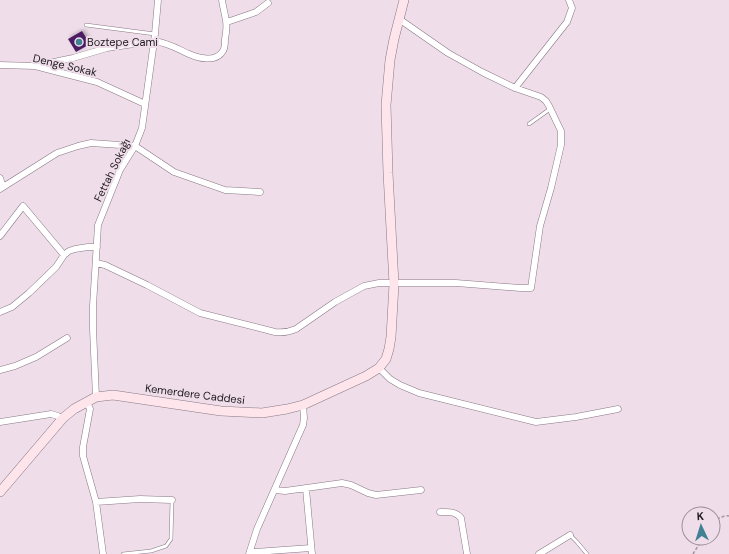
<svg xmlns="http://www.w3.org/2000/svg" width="729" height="554" font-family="'DM Sans',sans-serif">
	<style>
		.building { fill: #4b1b62; filter: url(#shadow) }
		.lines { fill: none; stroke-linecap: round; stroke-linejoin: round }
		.lane-casing { stroke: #887883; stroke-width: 4 }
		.street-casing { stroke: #887883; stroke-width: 7 }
		.secondary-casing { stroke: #887883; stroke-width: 10 }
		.path { stroke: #a3969f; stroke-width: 1.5; stroke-dasharray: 3 2; stroke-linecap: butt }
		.lane { stroke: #fff; stroke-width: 3 }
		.street { stroke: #fff; stroke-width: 6 }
		.secondary { stroke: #fee5ec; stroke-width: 9 }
		.poi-dot { fill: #408193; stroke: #efdeea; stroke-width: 1.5 }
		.labels { text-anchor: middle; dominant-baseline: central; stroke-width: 4; stroke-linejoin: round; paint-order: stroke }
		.poi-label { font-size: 11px; fill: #1e181d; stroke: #efdeea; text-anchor: start }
		.street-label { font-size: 11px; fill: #1e181d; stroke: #efdeea }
	</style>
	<defs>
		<filter id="shadow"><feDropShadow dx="2" dy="-2" stdDeviation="2" flood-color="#0004"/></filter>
	</defs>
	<rect width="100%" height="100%" fill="#efdeea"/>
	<!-- building -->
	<path class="building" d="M82,31L90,44L76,52L68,39Z"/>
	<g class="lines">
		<defs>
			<path id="lane" d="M86,25L155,34
				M529,124L550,109
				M570,535L577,542L587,554
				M123,554L151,551L166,546L171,539L172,500"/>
			<path id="street" d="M227,22L256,12L268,3
				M0,65L35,66L97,82L145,104
				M35,66L73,58L107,48L154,41C166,42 178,49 189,54C198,58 216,63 223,51C225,48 225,43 225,39C226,34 227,27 226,21C225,14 223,7 222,0
				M515,88L567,22L572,8L569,0
				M0,178L3,187
				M0,189L57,153L78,146L91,143L135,146L174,172L225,190L260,192
				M0,236L23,206L64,255
				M96,263L105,265L147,285L200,313L275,332C283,333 289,332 296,329L335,302L364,286L379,283H456L520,288H531L540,226L551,188L561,145V131L549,106L546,101L541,97L515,88L482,72L448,53L399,19
				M0,312L12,307L29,293L56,267L64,255L69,251L75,249L88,247H97
				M379,368L390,379L400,385L419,393L536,422L576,417L618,409
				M0,370L15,366L36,357L67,338
				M96,397L93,329V306L98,225L120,170L135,146L142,128L155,34L158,0
				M87,402L90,409L83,447V456L96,502L103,554
				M0,422L51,414L58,416L63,418
				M306,489L312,554
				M275,490L285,491L342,483L351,485L368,493L376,495L421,490
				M96,502L140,499L172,500
				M440,512C449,512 455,511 461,518L467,554
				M250,551L255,552L311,548
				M249,554L257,529L303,425L304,418L303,405
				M539,554L570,535"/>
			<path id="secondary" d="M0,492L63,418L74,409L96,397L113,395L221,411L262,413L287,409L303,405L366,376L379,368L386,359L389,349L391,337L394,284L388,173L386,105L390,60L394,39L404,0"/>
		</defs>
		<!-- lane casing -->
		<use href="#lane" class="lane-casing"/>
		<!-- street casing -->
		<use href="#street" class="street-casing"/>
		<!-- secondary casing -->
		<use href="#secondary" class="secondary-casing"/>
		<!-- path -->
		<path class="path" d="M713,522C716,519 724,515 729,516
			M693,554L703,538"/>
		<!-- lane -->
		<use href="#lane" class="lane"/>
		<!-- street -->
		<use href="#street" class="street"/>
		<!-- secondary -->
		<use href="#secondary" class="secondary"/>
	</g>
	<!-- markers -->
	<circle class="poi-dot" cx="79" cy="42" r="4"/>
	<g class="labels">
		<!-- poi labels -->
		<g class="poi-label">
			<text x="87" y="42">Boztepe Cami</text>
		</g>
		<!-- street labels -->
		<g class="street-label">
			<text transform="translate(65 65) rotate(13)">Denge Sokak</text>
			<text transform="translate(112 170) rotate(-64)">Fettah Sokağı</text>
			<text transform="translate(195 394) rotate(7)">Kemerdere Caddesi</text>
		</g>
	</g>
	<!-- north arrow -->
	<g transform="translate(701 526) rotate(356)"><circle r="19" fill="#efdeea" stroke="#9b8f98"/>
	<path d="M0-3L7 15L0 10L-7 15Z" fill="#408193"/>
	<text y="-6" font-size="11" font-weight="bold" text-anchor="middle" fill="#1e181d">K</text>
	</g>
</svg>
